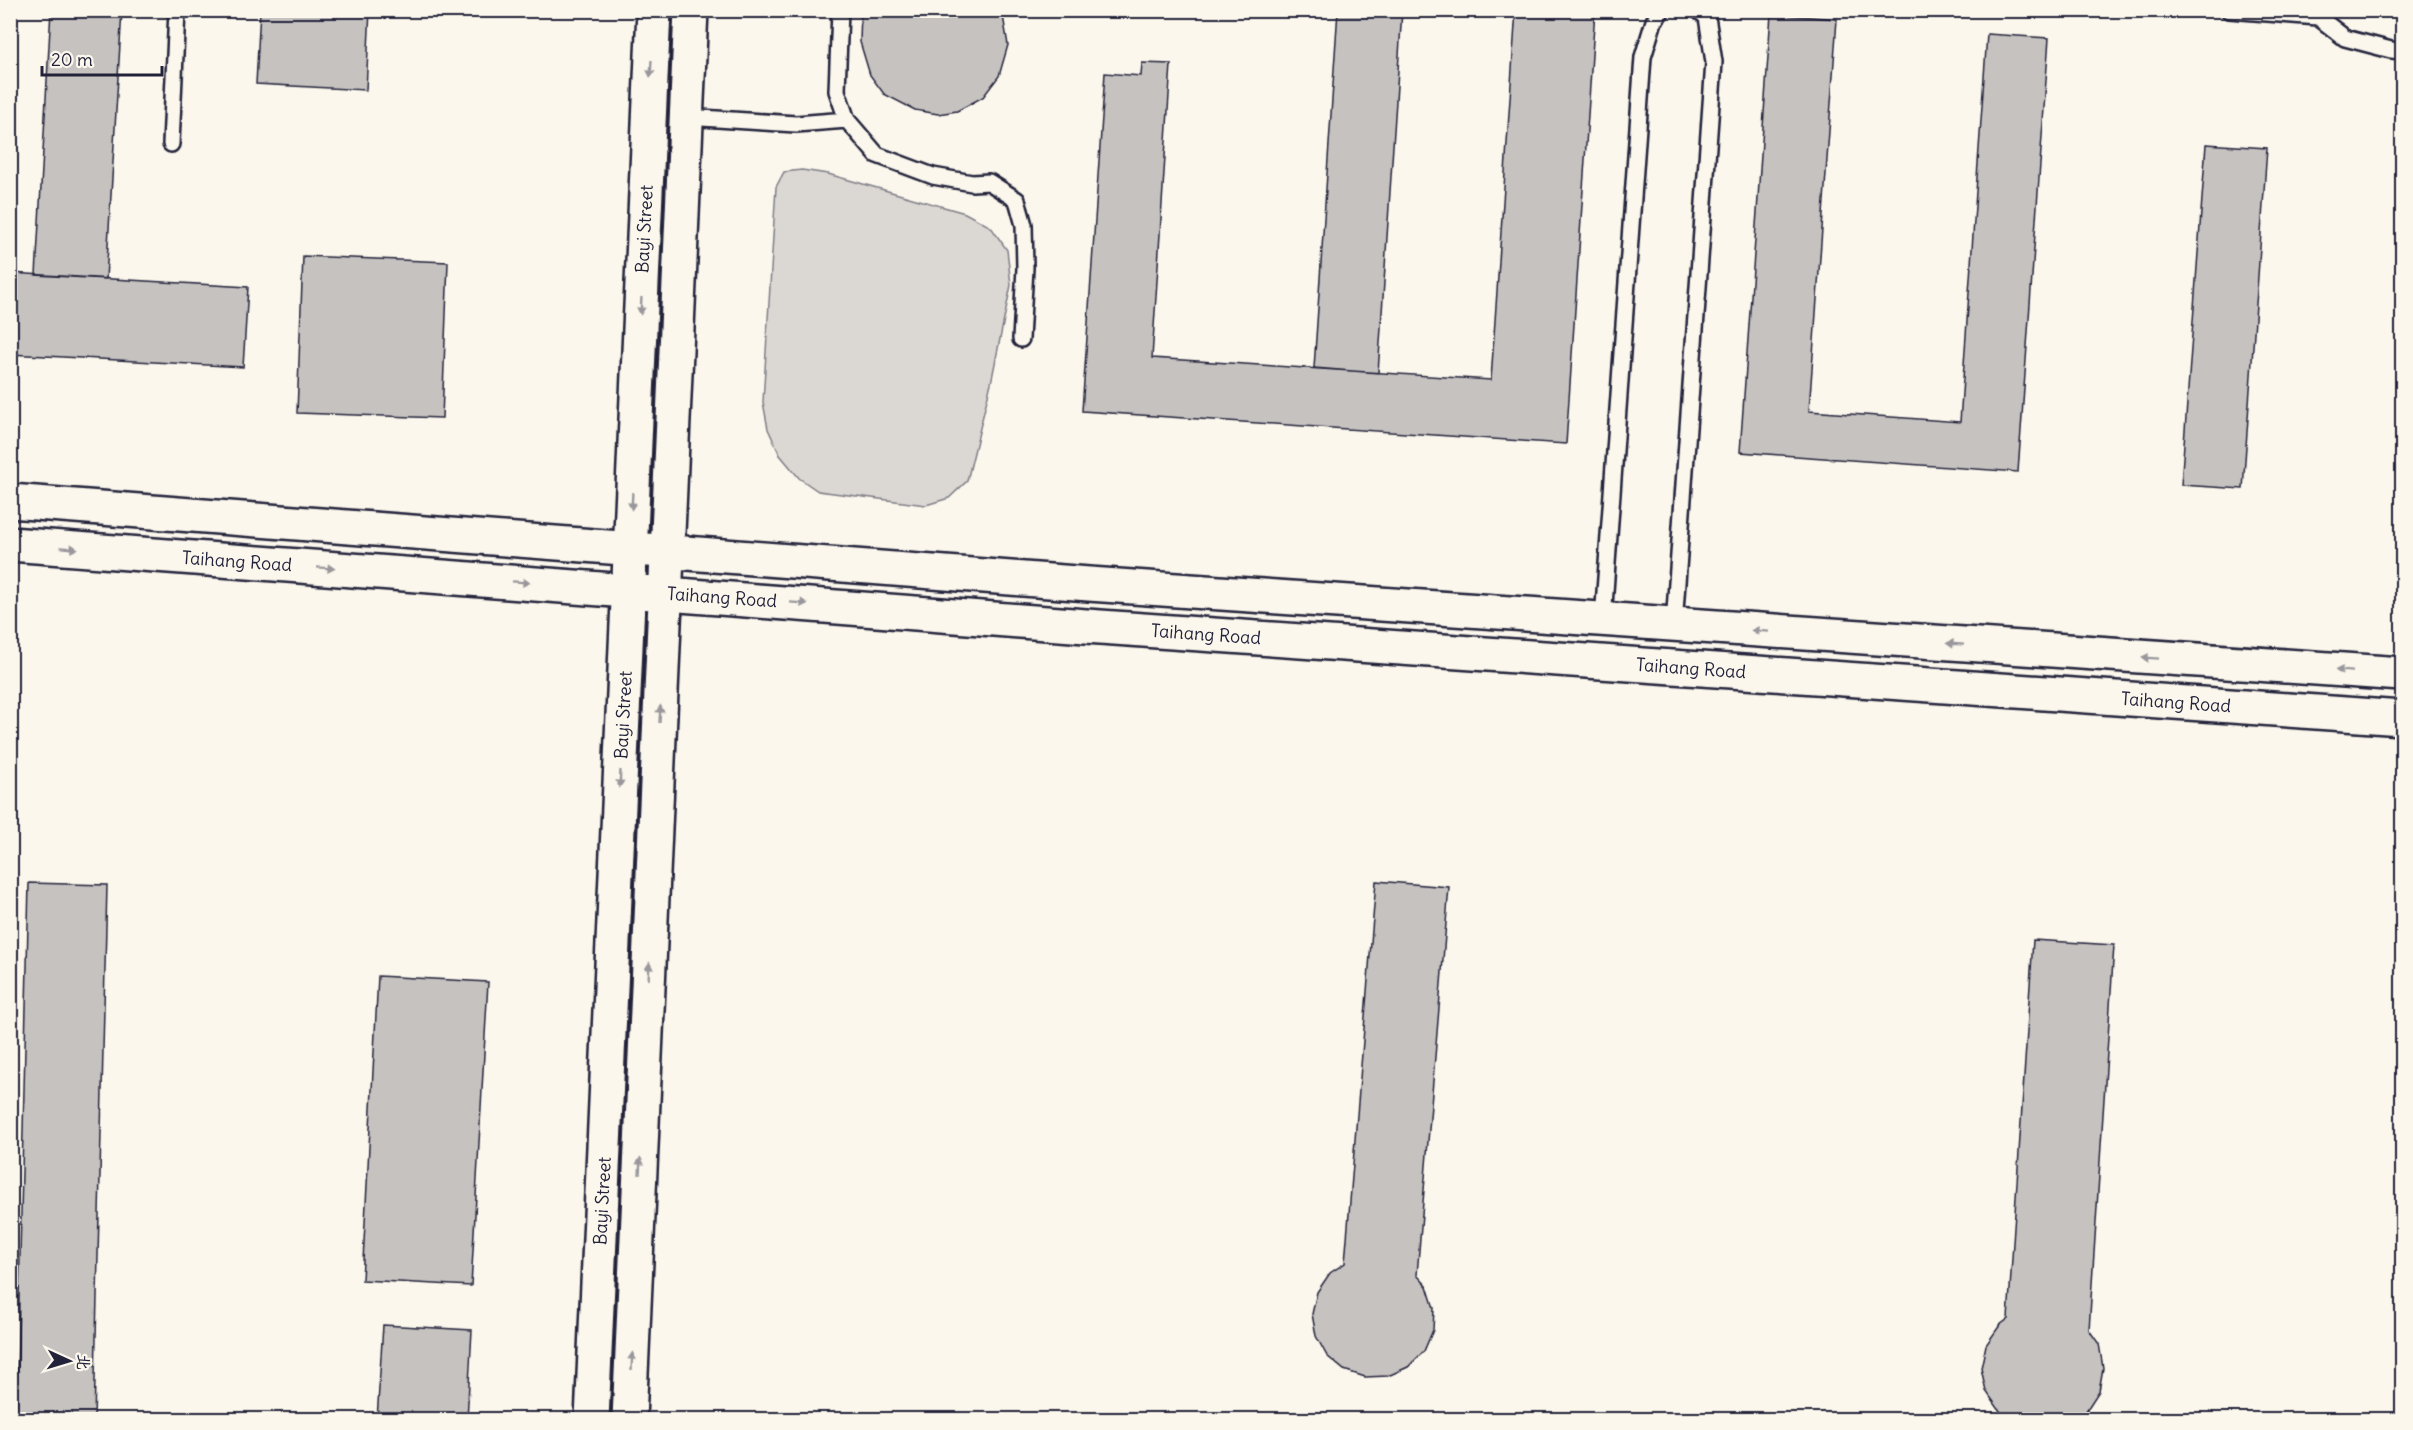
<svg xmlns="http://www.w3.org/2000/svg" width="2413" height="1430" font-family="Delius,'LXGW WenKai TC',sans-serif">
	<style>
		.green { fill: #dbd8d3; stroke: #7e7d87; stroke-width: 1.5 }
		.building { fill: #c6c2c0; stroke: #22223b; stroke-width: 1.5 }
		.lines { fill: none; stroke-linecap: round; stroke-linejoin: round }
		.service-casing { stroke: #22223b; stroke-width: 20 }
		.tertiary-casing { stroke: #22223b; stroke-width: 38 }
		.service { stroke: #fbf7ec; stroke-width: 15 }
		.tertiary { stroke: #fbf7ec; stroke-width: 33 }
		.oneway { fill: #99979c }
		.labels { text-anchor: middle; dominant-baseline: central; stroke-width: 6; stroke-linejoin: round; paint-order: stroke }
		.street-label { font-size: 18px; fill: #22223b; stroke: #fbf7ec }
	</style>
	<rect width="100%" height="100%" fill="#fbf7ec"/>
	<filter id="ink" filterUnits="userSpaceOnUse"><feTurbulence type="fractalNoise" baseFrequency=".0167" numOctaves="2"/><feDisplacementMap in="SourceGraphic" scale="12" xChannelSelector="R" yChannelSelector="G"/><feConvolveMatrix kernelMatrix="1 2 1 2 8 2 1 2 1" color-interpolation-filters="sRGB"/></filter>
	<g filter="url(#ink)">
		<!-- green -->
		<path class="green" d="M802,170L828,174L965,213L991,227L1007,250L1011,285L991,383L967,481L949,498L926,505L818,491L799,478L780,455L768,429L763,402L776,187L784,172Z"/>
		<!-- building -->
		<path class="building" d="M51,10H122L106,279L36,275Z
			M260,10H370L366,90L256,84Z
			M861,10H1002L1008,45L999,76L983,97L957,111L938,114L915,110L884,94L870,75L860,42Z
			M1338,10H1402L1378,373L1314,368Z
			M1516,10H1595L1566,444L1082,411L1105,73L1141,76L1142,63L1171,64L1152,358L1491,380Z
			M1771,14L1837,19L1809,411L1960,422L1987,34L2049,38L2018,472L1740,452Z
			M2206,144L2267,148L2243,489L2181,485Z
			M303,256L448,262L442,418L297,413Z
			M10,273L248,287L243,367L10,354Z
			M1376,881L1449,887L1417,1275L1427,1286L1434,1308L1433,1330L1424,1351L1408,1367L1388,1376L1365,1377L1344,1370L1327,1356L1316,1336L1312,1314L1317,1292L1330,1273L1345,1263Z
			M29,883L107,885L94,1420H16Z
			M2033,940L2114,945L2089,1330L2099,1344L2103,1368L2099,1391L2086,1411L2073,1420H2012L2000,1411L1986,1391L1981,1368L1986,1345L2000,1325L2008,1319Z
			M378,976L488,982L471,1286L362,1280Z
			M383,1325L472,1330L467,1420H377Z"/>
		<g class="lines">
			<defs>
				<path id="service" d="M840,10L837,91L847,120L877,155L933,176L972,183L989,182L1017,200L1024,225L1025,268L1021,339
					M2229,10L2318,17L2345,38L2391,50L2402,51
					M686,117L796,124L847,120
					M171,144L177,10
					M1603,620L1643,57L1654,21L1662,10
					M1674,625L1714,62L1707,17L1698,10"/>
				<path id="tertiary" d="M10,501L1089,584L2402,674
					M10,544L1086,626L2402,718
					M592,1420L654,10
					M629,1420L691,10"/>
			</defs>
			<!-- service casing -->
			<use href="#service" class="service-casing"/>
			<!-- tertiary casing -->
			<use href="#tertiary" class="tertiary-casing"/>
			<!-- service -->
			<use href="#service" class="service"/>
			<!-- tertiary -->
			<use href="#tertiary" class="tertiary"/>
		</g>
		<!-- one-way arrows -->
		<defs><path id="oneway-solid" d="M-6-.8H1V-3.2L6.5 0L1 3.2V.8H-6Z" transform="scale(1.5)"/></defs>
		<g class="oneway">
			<use href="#oneway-solid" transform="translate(651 69) rotate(93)"/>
			<use href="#oneway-solid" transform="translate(641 306) rotate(93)"/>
			<use href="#oneway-solid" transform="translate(632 501) rotate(93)"/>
			<use href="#oneway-solid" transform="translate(69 548) rotate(4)"/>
			<use href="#oneway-solid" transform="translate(326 568) rotate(4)"/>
			<use href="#oneway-solid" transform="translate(521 582) rotate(4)"/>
			<use href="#oneway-solid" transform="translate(799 603) rotate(4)"/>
			<use href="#oneway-solid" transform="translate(1760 631) rotate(-176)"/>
			<use href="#oneway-solid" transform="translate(1955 644) rotate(-176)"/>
			<use href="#oneway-solid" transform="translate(2150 658) rotate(-176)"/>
			<use href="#oneway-solid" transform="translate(2344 671) rotate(-176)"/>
			<use href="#oneway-solid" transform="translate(660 714) rotate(-87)"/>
			<use href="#oneway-solid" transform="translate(620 779) rotate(93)"/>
			<use href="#oneway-solid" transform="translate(649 971) rotate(-87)"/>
			<use href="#oneway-solid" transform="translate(640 1166) rotate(-87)"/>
			<use href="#oneway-solid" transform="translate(632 1361) rotate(-87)"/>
		</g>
	</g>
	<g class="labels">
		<!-- street labels -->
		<g class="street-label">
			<text transform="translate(644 229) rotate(-87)">Bayi Street</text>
			<text transform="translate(237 561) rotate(4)">Taihang Road</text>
			<text transform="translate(722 597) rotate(4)">Taihang Road</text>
			<text transform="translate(1206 634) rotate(4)">Taihang Road</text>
			<text transform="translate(1691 668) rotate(4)">Taihang Road</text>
			<text transform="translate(2176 702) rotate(4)">Taihang Road</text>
			<text transform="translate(623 715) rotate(-87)">Bayi Street</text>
			<text transform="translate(602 1201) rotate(-87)">Bayi Street</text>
		</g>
	</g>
	<!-- margin -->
	<rect width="2413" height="1430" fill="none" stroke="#fbf7ec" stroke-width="36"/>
	<rect x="18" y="18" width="2377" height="1394" fill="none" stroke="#22223b" stroke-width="2" filter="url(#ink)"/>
	<!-- north arrow -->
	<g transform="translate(69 1361) rotate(94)" stroke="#fbf7ec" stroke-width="4.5" paint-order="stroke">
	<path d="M0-4.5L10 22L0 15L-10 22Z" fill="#22223b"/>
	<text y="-9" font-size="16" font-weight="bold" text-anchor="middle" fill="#22223b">北</text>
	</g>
	<!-- scale -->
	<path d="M42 66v9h120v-9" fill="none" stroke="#22223b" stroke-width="3"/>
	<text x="51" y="66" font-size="18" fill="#22223b" stroke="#fbf7ec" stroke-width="4.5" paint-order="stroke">20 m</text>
</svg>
